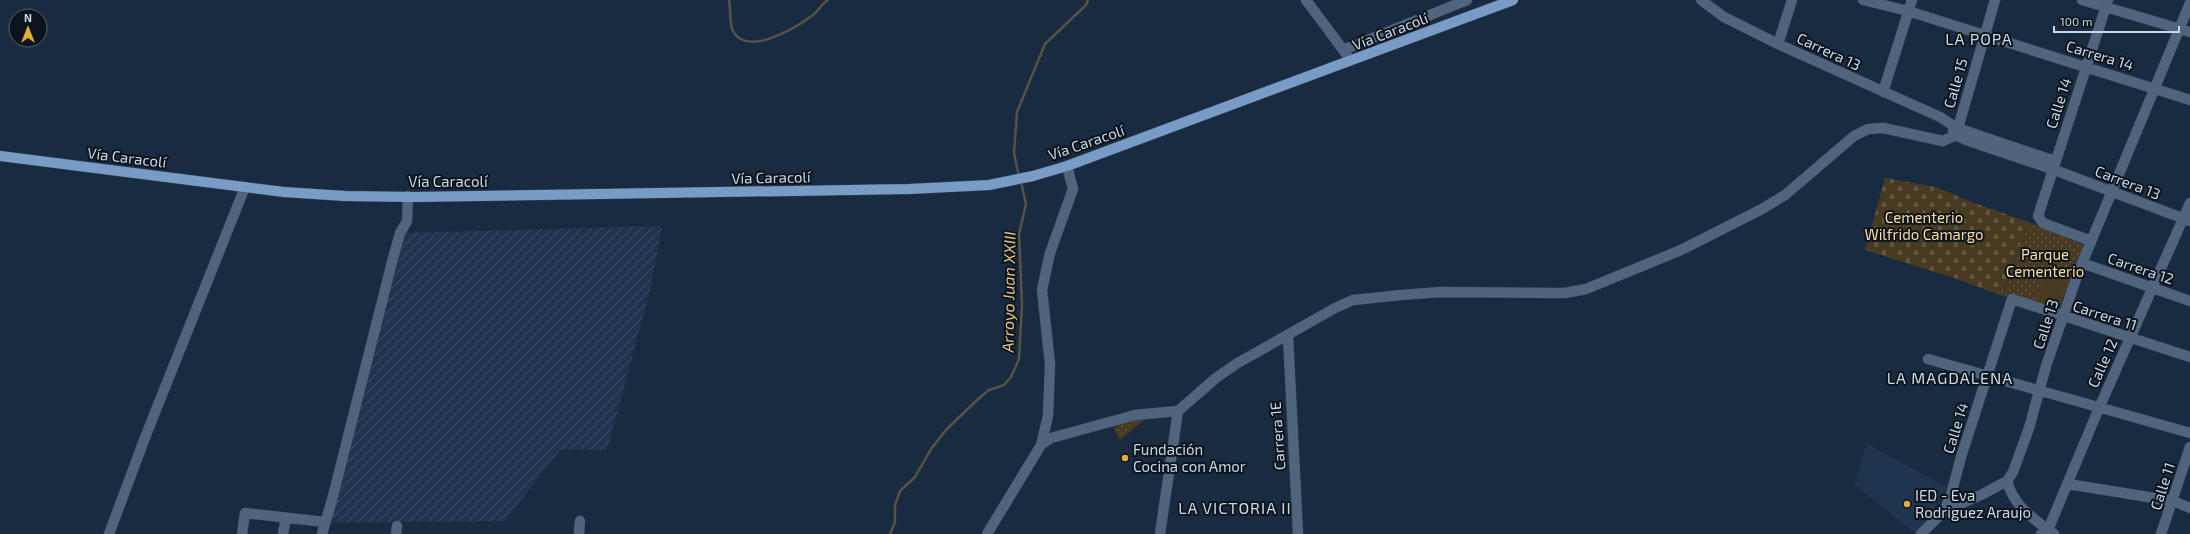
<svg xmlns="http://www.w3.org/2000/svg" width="2190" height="534" font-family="'Exo 2',sans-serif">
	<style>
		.built { fill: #1e344f }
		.industrial { fill: url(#industrial-furrows) }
		.cemetery { fill: url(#cemetery-stones) }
		.park { fill: url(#park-dots) }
		.garden { fill: #483a20 }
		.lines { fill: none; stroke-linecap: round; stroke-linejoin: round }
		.stream { stroke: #585245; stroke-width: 2.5 }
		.street-casing { stroke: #384659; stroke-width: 11 }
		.secondary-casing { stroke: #384659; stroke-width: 11 }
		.primary-casing { stroke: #384659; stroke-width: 11 }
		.street { stroke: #50657d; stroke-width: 10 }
		.secondary { stroke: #50657d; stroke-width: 10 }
		.primary { stroke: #799cc7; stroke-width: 10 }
		.poi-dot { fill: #e4ad35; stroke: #0c141d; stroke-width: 1.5 }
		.labels { text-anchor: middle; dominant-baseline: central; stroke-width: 4; stroke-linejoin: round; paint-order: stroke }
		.street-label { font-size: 15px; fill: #ccd7e6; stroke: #0c141d }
		.park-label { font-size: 15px; fill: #fedc9c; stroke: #0c141d }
		.poi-label { font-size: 15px; fill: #ccd7e6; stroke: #0c141d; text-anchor: start }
		.neighbourhood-label { font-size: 16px; letter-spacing: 1px; fill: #ccd7e6; stroke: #0c141d }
		.water-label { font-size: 16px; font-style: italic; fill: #e1c081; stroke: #0c141d }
	</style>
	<defs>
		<pattern id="industrial-furrows" width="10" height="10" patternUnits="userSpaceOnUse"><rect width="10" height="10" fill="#1e344f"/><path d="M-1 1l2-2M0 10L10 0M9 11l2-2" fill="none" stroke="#3e5168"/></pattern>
		<pattern id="cemetery-stones" width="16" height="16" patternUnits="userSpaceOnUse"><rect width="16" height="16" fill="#483a20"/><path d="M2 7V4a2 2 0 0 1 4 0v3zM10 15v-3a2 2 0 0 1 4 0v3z" fill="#615640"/></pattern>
		<pattern id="park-dots" width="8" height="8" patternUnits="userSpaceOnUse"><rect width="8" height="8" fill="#483a20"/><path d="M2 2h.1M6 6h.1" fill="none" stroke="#615640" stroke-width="1.8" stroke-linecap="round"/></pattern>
	</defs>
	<rect width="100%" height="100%" fill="#192b41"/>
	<!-- built -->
	<path class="built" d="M1868,444L1948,488L1916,534L1855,485L1864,451Z"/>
	<!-- industrial -->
	<path class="industrial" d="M662,226L650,291L607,450H560L505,521L329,523L404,233Z"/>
	<!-- cemetery -->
	<path class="cemetery" d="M1885,178L1936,187L1969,201L2028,222L2002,296L1957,279L1865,250Z"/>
	<!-- park -->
	<path class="park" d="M2028,222L2084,245L2058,311L2003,296Z
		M1140,416L1144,420L1120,440L1113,428Z"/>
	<!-- garden -->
	<path class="garden" d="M2047,267L2069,275L2057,309L2035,301Z"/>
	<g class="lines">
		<!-- stream -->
		<path class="stream" d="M729,0C731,9 729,23 733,31C747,58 797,27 813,15C819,11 821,4 828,0
			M1019,177L1014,153L1017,112L1045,44L1086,5L1088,0
			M890,534L895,522V505L900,491L915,477L931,449L946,430L976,401L989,390L1004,385L1011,377L1019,359L1022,305L1019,234L1026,204L1021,182"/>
		<defs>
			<path id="street" d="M1306,0L1347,55
				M1701,0L1724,17L1778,44L1940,117L1957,128L2055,161
				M1863,0L1908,11L2190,100
				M2082,0L2190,32
				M1778,44L1792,0
				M1343,50L1467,0
				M1883,92L1912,0
				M1953,130L1956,135L1966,140L2052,169L2190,221
				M2091,241L2043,223L2038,216L2108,0
				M2082,263L2190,301
				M1288,336L1298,534
				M1928,359L2190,433
				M1041,445L1048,416L1050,364L1042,290L1050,253L1073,189L1067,166
				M2007,481C2013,504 2030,516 2048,530L2099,408L2190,203
				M2068,484L2173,501L2190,508
				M1944,511L1983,494L2007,481L2013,472L2029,428L2046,366L2078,273L2190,3
				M109,534L146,435L245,187
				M242,534L245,513L325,522
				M283,534L286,518
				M322,534L332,500L392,262L400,233L407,221L408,196
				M396,534L397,526
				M579,534L580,521
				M987,534L1041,445L1051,438L1135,415L1178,411L1216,378L1236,364L1335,308L1353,300L1401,295L1441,292L1565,293L1586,289L1681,250L1762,209L1785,195L1854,136L1868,129L1883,128L1943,141L1956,135L1995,0
				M1160,534L1178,411
				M1921,534L1944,511L1951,495L1961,457L2012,299L2190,357"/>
			<path id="secondary" d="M2041,534L2048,530L2054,534
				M2161,534L2190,447"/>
			<path id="primary" d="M0,156L284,192L345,196L414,197L909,189L989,185L1033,176L1067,166L1513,0"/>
		</defs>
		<!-- street casing -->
		<use href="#street" class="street-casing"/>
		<!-- secondary casing -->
		<use href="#secondary" class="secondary-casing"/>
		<!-- primary casing -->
		<use href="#primary" class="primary-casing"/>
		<!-- street -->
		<use href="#street" class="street"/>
		<!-- secondary -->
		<use href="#secondary" class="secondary"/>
		<!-- primary -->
		<use href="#primary" class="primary"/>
	</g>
	<!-- markers -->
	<g class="poi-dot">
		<circle cx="1125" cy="458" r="4"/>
		<circle cx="1907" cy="504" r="4"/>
	</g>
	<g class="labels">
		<!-- street labels -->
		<g class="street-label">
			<text transform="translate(1390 31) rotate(-21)">Vía Caracolí</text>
			<text transform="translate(1829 51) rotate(25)">Carrera 13</text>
			<text transform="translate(2100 55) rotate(17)">Carrera 14</text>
			<text transform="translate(1955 83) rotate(-74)">Calle 15</text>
			<text transform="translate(2058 103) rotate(-72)">Calle 14</text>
			<text transform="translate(1086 142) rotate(-19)">Vía Caracolí</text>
			<text transform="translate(127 157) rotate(7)">Vía Caracolí</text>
			<text transform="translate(771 177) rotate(-1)">Vía Caracolí</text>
			<text x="448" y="181">Vía Caracolí</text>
			<text transform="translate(2128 182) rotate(21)">Carrera 13</text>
			<text transform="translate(2141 268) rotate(19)">Carrera 12</text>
			<text transform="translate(2105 315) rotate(18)">Carrera 11</text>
			<text transform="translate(2045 324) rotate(-72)">Calle 13</text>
			<text transform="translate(2102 363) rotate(-66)">Calle 12</text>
			<text transform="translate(1955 428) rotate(-73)">Calle 14</text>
			<text transform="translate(1277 436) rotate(-94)">Carrera 1E</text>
			<text transform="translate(2162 486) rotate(-72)">Calle 11</text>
		</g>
		<!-- park labels -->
		<g class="park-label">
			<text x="1924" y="217">Cementerio<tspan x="1924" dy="17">Wilfrido Camargo</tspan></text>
			<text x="2045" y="254">Parque<tspan x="2045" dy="17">Cementerio</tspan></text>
		</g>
		<!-- poi labels -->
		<g class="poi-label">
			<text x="1133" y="449">Fundación<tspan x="1133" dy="17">Cocina con Amor</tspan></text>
			<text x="1915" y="495">IED - Eva<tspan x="1915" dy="17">Rodriguez Araujo</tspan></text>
		</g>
		<!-- neighbourhood labels -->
		<g class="neighbourhood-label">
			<text x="1979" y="38">LA POPA</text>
			<text x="1950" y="377">LA MAGDALENA</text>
			<text x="1235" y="507">LA VICTORIA II</text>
		</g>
		<!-- water labels -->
		<g class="water-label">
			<text transform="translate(1008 292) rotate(-89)">Arroyo Juan XXIII</text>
		</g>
	</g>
	<!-- north arrow -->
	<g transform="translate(28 28)"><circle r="19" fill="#0c141d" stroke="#59626d"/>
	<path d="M0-3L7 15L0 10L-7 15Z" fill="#e4ad35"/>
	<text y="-6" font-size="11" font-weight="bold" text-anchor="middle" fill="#ccd7e6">N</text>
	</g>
	<!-- scale -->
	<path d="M2054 26v6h125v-6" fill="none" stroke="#ccd7e6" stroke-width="2"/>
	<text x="2060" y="26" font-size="12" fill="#ccd7e6" stroke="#0c141d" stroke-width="3" paint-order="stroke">100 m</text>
</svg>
